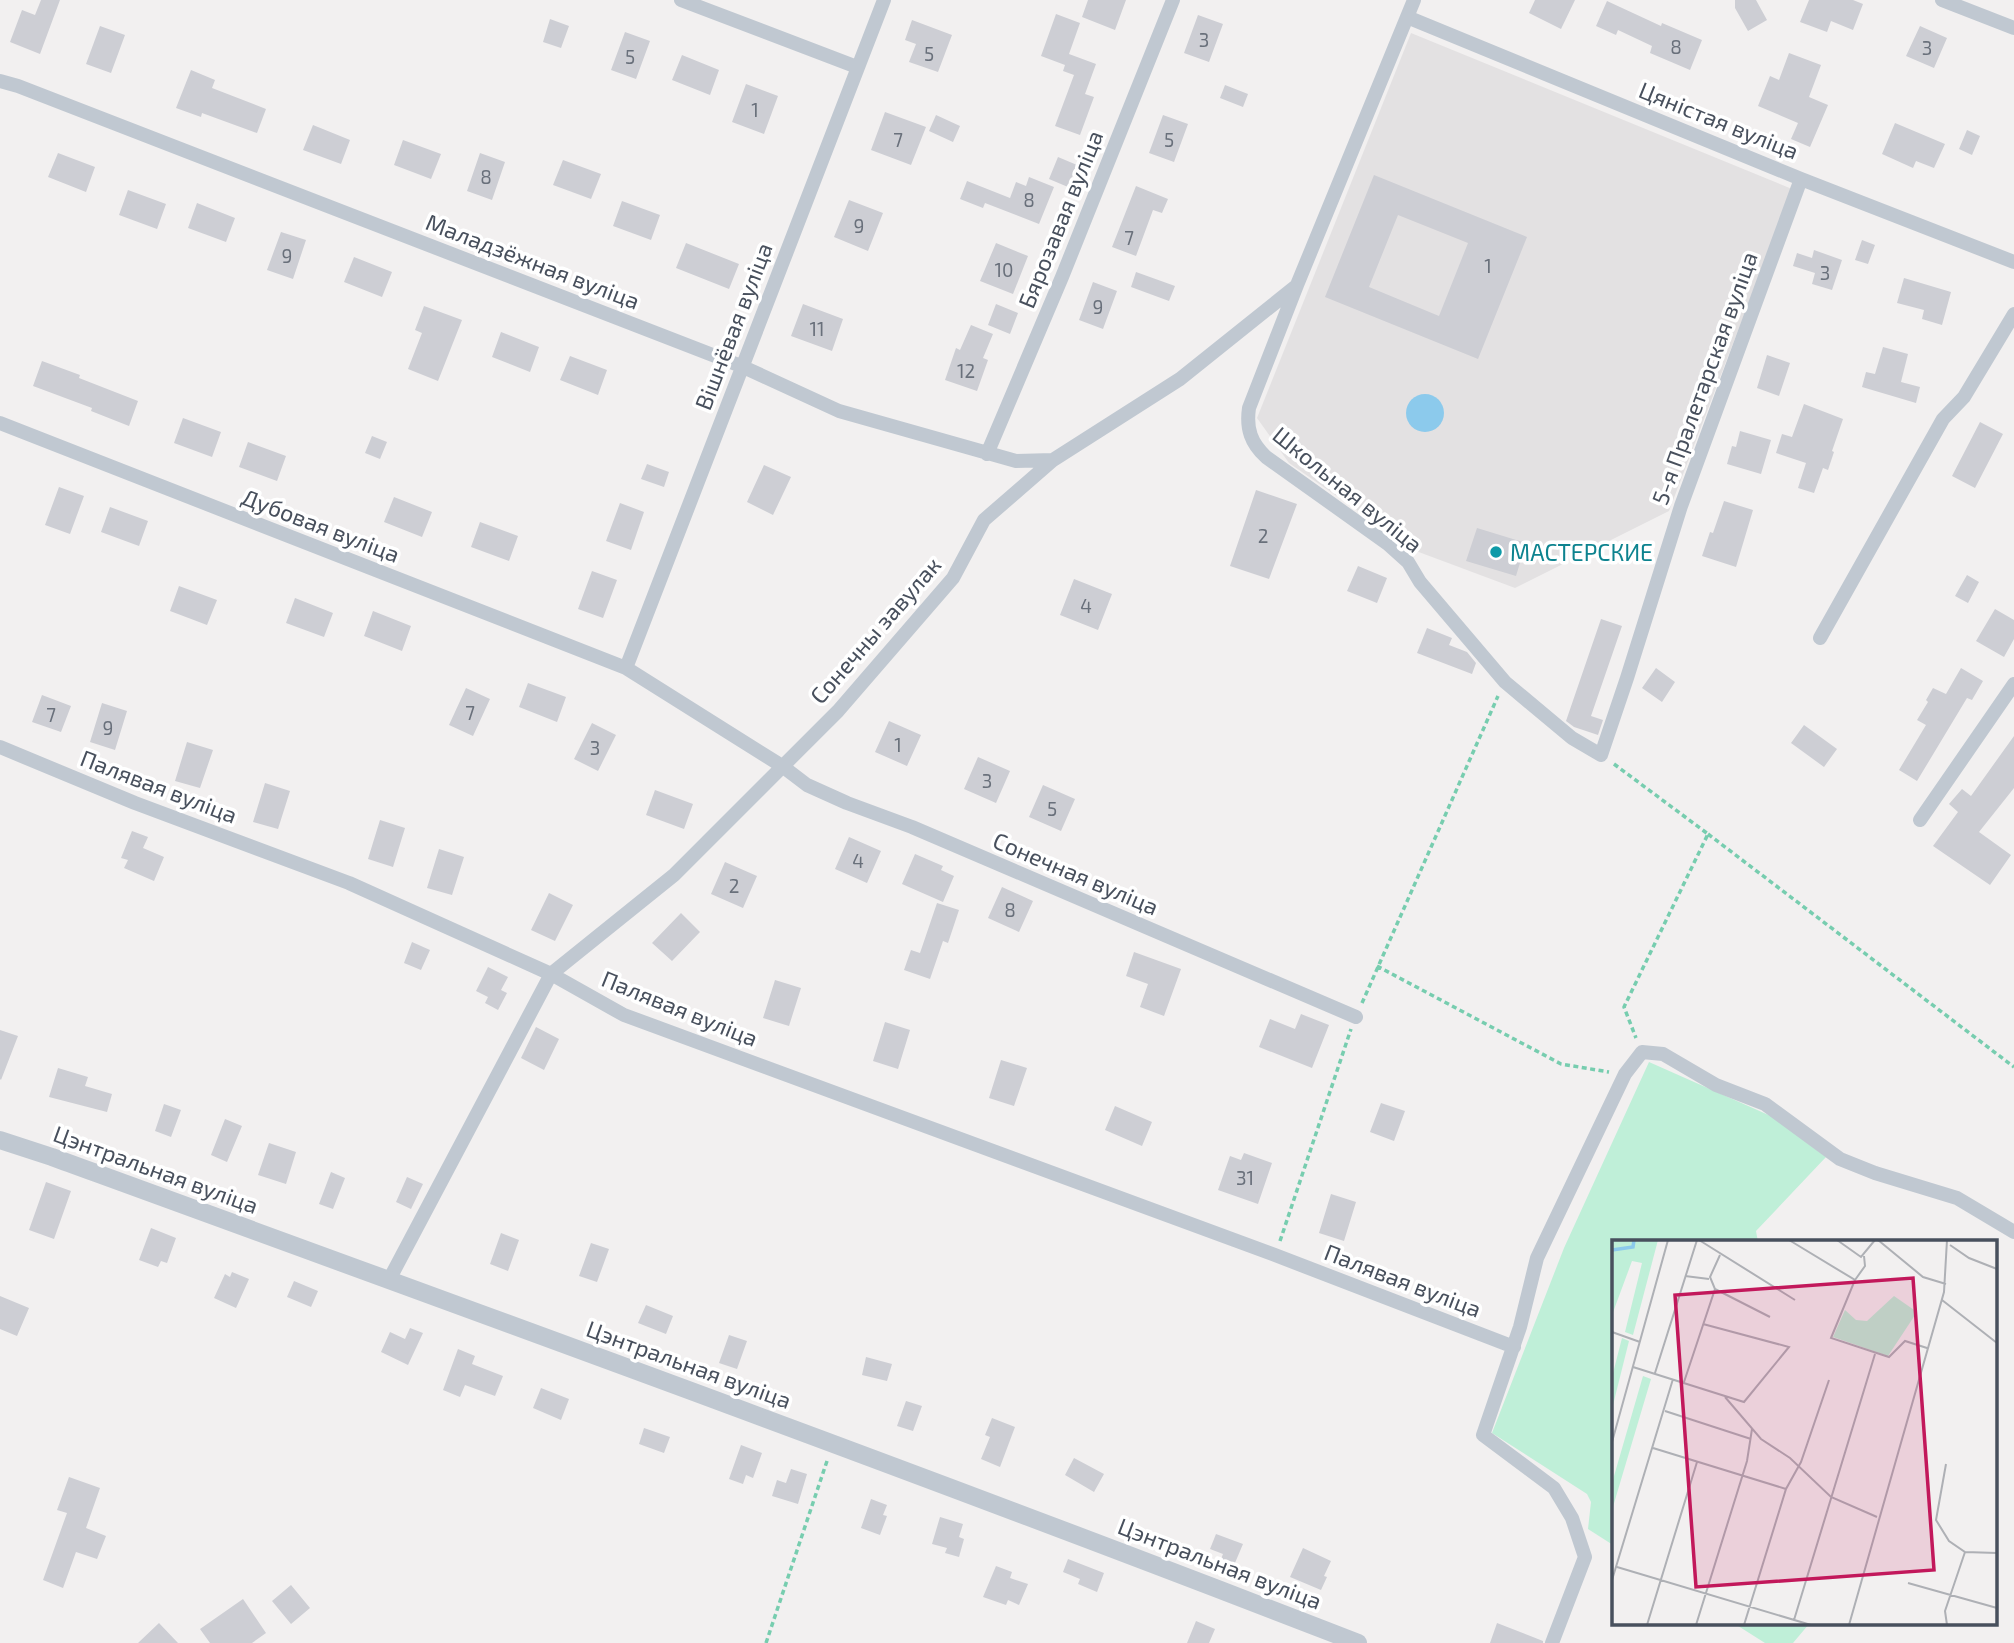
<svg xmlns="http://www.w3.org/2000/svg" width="2014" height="1643" font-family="'Exo 2',sans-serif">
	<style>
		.education { fill: #e3e1e2 }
		.green { fill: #bfefd8 }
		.water { fill: #8ccaec }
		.building { fill: #cdced4; fill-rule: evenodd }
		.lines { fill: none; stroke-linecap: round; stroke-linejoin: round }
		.path { stroke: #77cdaf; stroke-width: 3.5; stroke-dasharray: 5 3.5; stroke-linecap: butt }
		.minor { stroke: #c0c8d1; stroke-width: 14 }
		.tertiary { stroke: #c0c8d1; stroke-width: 18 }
		.culture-dot { fill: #0f9aa8; stroke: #fff; stroke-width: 2.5 }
		.labels { text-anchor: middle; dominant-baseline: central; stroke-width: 7; stroke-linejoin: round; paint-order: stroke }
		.number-label { font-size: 19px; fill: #69707b }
		.street-label { font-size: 23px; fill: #48505d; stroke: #fff }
		.culture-label { font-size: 23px; fill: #0d838f; stroke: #fff; text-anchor: start }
		.inset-river { fill: none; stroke: #8ccaec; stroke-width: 3.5 }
		.inset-road { fill: none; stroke: #aeb0b5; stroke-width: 2 }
		.view { fill: #c2185b; fill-opacity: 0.15; stroke: #c2185b; stroke-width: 3.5 }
		.inset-edge { fill: none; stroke: #48505d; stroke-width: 3.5 }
	</style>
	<rect width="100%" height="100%" fill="#f2f0f0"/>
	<!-- education -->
	<path class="education" d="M1411,33L1792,189L1669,511L1515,588L1416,551L1289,463L1257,418Z"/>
	<!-- green -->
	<path class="green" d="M1649,1062L1773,1117L1826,1157L1756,1231L1758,1242H1613V1545L1588,1529L1591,1502L1587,1494L1492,1433L1564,1248Z
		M1735,1624H1809L1793,1643H1765Z"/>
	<!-- water -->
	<path class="water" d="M1406 413a19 19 0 1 1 38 0a19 19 0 1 1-38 0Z"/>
	<!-- building -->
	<path class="building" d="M41,0H60L40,54L10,42L22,10L35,15Z
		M1088,0H1126L1115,30L1082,17Z
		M1535,0H1575L1561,29L1529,13Z
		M1735,0H1756L1767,20L1748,31L1735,8Z
		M1809,0H1853L1863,4L1853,30L1831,21L1827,32L1800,22Z
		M1607,1L1661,26L1662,23L1702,40L1690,70L1650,53L1652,46L1618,30L1616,35L1596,26Z
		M1056,14L1080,23L1069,54L1096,64L1085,94L1094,97L1080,135L1055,126L1074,75L1063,71L1065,65L1041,56Z
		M1198,15L1223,24L1209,62L1184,53Z
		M550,19L569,26L561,48L543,42Z
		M912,20L952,35L938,72L909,62L916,44L905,40Z
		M100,26L125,35L111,73L86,64Z
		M1920,26L1947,38L1934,68L1906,56Z
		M625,32L650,41L636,79L611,70Z
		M1789,53L1821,65L1809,97L1828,105L1810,147L1791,139L1798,123L1758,106L1770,76L1779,80Z
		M682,55L719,70L710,95L672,80Z
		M191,70L215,80L212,88L266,109L257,133L202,113L201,117L176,108Z
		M746,84L778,96L764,134L732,122Z
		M1225,85L1248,94L1243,107L1220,98Z
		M885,112L926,127L911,165L871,150Z
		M936,115L960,126L953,142L929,131Z
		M1163,115L1188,124L1174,162L1149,153Z
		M1895,123L1945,144L1934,168L1916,161L1913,168L1882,154Z
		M313,125L350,140L341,164L303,150Z
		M1967,130L1980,136L1972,155L1959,149Z
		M403,140L441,154L431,179L394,165Z
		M58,153L95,167L86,192L48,177Z
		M480,153L505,162L492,200L467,191Z
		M1058,157L1077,165L1068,187L1049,179Z
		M563,160L601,174L591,199L553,185Z
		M1374,175L1527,237L1478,359L1325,297ZM1398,215L1468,243L1439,316L1369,287Z
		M1029,177L1054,187L1039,224L985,203L983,208L960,199L967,181L1010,198L1016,182L1026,186Z
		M1136,186L1168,199L1162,213L1153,210L1136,256L1112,247Z
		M128,190L166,204L157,229L119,215Z
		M849,200L883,213L868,251L834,237Z
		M622,201L660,215L651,240L613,226Z
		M197,203L235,218L226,242L188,228Z
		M281,232L306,240L293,279L267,270Z
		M1862,240L1875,245L1868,264L1855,260Z
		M686,243L739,264L729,289L676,268Z
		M996,243L1028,256L1013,294L980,281Z
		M1814,250L1842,260L1832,290L1812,284L1815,273L1793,266L1797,253L1812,258Z
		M354,257L392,272L382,297L344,282Z
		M1136,272L1175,286L1169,301L1131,287Z
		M1904,278L1951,292L1942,325L1922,319L1924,310L1897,303Z
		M1093,282L1117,291L1103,329L1079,320Z
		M803,304L843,319L832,351L791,336Z
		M996,304L1018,313L1010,334L988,325Z
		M424,306L462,320L438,381L408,369L422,333L415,330Z
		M971,325L993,334L983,358L988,360L977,391L945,380L956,348L960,350Z
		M501,332L539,347L530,372L492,357Z
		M1883,347L1908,354L1901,382L1920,387L1916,403L1862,387L1866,372L1875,374Z
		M1767,355L1790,363L1779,396L1757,388Z
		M570,356L607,370L598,395L560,380Z
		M42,361L80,375L79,378L138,401L129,426L91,411L92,408L33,386Z
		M1804,404L1843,419L1832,451L1834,452L1828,470L1823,468L1814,493L1798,488L1806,463L1776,453L1782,434L1792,437Z
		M183,418L221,432L212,457L174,443Z
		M1980,422L2003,434L1975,488L1952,476Z
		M1740,431L1771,440L1761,474L1727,464L1732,446L1736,447Z
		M372,436L387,442L380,459L365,453Z
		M248,442L286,456L277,481L239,467Z
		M647,464L669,472L664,487L641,479Z
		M764,465L791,477L773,515L747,502Z
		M59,487L84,496L70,534L45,525Z
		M1256,490L1297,504L1269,579L1230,566Z
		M394,497L432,512L422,537L384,522Z
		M1724,501L1753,510L1736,567L1702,556L1710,532L1713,533Z
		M620,503L644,512L631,550L606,541Z
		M110,507L148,521L139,546L101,532Z
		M480,522L518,536L509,561L471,547Z
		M1477,528L1526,543L1516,576L1466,561Z
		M1358,566L1387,578L1377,603L1347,591Z
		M592,571L617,580L603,618L578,609Z
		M1967,575L1979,582L1968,603L1955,596Z
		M1074,579L1112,594L1098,630L1060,615Z
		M179,586L217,600L207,625L170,611Z
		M295,598L333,613L324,637L286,623Z
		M1995,609L2014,620V639L2004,657L1976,641Z
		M373,611L411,626L402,651L364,636Z
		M1601,619L1622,626L1591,716L1603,720L1598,735L1574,727L1566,721Z
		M1427,628L1452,638L1449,645L1467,652L1476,663L1472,674L1417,653Z
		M1656,668L1675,682L1662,702L1642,688Z
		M1961,668L1983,681L1972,700L1967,698L1917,781L1899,770L1926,725L1917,720L1928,702L1926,700L1933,688L1946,694Z
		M528,683L566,697L557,722L519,707Z
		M466,688L490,699L473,736L449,725Z
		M42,695L71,706L61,732L32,722Z
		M102,703L127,711L115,750L90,742Z
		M889,721L921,735L907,766L875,752Z
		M592,723L616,735L598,771L574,759Z
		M1804,725L1837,749L1824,767L1791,743Z
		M2014,736V788L1979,832L2011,855L1990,885L1933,846L1958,812L1949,804L1962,789L1971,796Z
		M187,742L213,750L200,788L175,781Z
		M978,757L1010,771L996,803L964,789Z
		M265,783L290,791L278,829L253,822Z
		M1043,785L1075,799L1061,831L1029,817Z
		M655,790L693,804L684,829L646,815Z
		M380,820L405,828L393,867L368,859Z
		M132,831L148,837L143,848L164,857L154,881L124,868L128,860L121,858Z
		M849,837L881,851L867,883L835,869Z
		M439,849L464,857L452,895L427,888Z
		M915,854L943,866L941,870L954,876L943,902L902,884Z
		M725,862L757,876L743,908L711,894Z
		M1002,887L1033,901L1019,932L988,918Z
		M549,893L573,905L555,941L531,930Z
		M937,903L959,910L948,943L943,941L930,979L904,970L911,950L920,953Z
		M681,913L700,932L672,961L652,943Z
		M412,942L430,950L421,970L404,963Z
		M1134,952L1181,969L1164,1016L1140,1007L1148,984L1126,976Z
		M488,967L508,977L501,990L507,993L498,1010L485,1003L488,997L476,991Z
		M775,980L801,988L789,1026L763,1018Z
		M1301,1014L1329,1025L1312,1068L1259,1047L1270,1019L1295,1029Z
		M885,1022L910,1030L898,1069L873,1061Z
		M536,1027L559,1039L544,1070L521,1058Z
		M0,1030L18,1036L1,1080L0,1079Z
		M1001,1060L1027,1068L1014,1106L989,1098Z
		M58,1068L88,1077L85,1086L112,1094L107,1112L49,1097Z
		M1381,1103L1405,1111L1394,1141L1370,1132Z
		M164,1104L181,1110L171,1137L155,1131Z
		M1115,1106L1152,1122L1142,1146L1105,1130Z
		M225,1119L242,1126L227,1162L211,1155Z
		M269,1143L296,1152L286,1184L258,1175Z
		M1244,1153L1272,1163L1258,1204L1218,1190L1230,1156L1241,1160Z
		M331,1172L345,1178L333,1209L319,1204Z
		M407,1177L423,1184L411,1209L396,1202Z
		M46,1182L71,1191L54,1239L29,1230Z
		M1331,1194L1356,1202L1344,1241L1319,1233Z
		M151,1228L176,1238L167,1263L161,1261L158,1267L139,1260Z
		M501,1233L519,1240L508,1271L490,1264Z
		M591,1243L609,1249L597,1282L579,1276Z
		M232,1272L249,1279L236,1308L214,1298L225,1274L230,1277Z
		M294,1281L318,1291L311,1307L287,1297Z
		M0,1296L29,1308L17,1336L0,1329Z
		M646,1305L673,1316L666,1334L638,1323Z
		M410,1328L423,1333L408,1365L381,1352L390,1332L405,1339Z
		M729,1335L747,1341L737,1369L719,1363Z
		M458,1349L475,1356L472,1364L503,1376L495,1396L465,1385L460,1397L443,1390Z
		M866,1357L892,1364L887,1381L862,1375Z
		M541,1388L569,1399L561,1420L533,1408Z
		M906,1401L922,1406L913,1431L897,1426Z
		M992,1418L1015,1427L1000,1467L981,1459L990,1437L985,1435Z
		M644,1428L670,1437L664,1453L639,1444Z
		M741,1445L762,1453L753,1478L746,1475L743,1484L729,1479Z
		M1074,1458L1104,1474L1094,1492L1065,1475Z
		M791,1469L807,1474L798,1504L772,1496L777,1480L786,1483Z
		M69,1477L100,1488L86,1528L106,1536L97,1559L76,1552L63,1588L43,1580L67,1513L57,1510Z
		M871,1499L887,1505L883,1515L887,1516L880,1535L861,1528Z
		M940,1517L963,1524L959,1537L964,1539L959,1557L945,1553L947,1548L932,1544Z
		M1216,1534L1243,1544L1232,1570L1219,1564L1223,1554L1210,1549Z
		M1303,1548L1331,1561L1324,1576L1327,1577L1321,1590L1290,1577Z
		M1068,1559L1104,1573L1097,1592L1078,1584L1080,1579L1063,1572Z
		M996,1566L1012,1572L1010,1578L1028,1584L1019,1605L1008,1600L1006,1605L983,1597Z
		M291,1585L310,1608L291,1624L272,1601Z
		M243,1599L266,1633L252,1643H210L200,1629Z
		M1196,1621L1215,1629L1209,1643H1187Z
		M159,1623L178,1643H138Z
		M1497,1623L1543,1641V1643H1490Z"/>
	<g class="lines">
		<!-- path -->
		<path class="path" d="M1614,764L1708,834L1624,1007L1636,1038
			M1708,834L2014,1067
			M1377,966L1561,1064L1609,1072
			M1362,1003L1498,696
			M1280,1241L1351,1029
			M766,1643L828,1458"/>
		<!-- minor -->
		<path class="minor" d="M681,0L857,67
			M1414,0L1297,285L1249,408C1246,429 1251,443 1266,457L1388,544L1408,562L1420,582L1505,682L1572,738L1601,755L1627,678L1681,506L1801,179
			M1942,0L2014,28
			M1407,17L1801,179L2014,262
			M0,81L18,86L741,366L839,411L1016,461L1053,460
			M0,423L626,668L782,766L807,785L847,803L912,827L1356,1017
			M987,454L1062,277L1173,0
			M1820,638L1943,419L1964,397L2014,314
			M626,668L884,0
			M0,747L135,803L349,883L551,974L624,1015L1275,1255L1514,1347
			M1920,820L2014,684
			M389,1280L551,974L674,875L838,711L953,578L984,520L1053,460L1180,379L1295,287
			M1552,1643L1585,1557L1572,1518L1554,1488L1483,1435L1520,1327L1537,1258L1625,1074L1642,1052L1663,1054L1716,1085L1765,1104L1840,1159L1875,1173L1957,1198L2014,1232"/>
		<!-- tertiary -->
		<path class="tertiary" d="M0,1140L52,1157C488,1316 925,1475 1358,1643"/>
	</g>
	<!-- markers -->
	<circle class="culture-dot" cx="1496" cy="552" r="7"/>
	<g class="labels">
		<!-- number labels -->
		<g class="number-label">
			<text x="1204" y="39">3</text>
			<text x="1676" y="46">8</text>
			<text x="1927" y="47">3</text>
			<text x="929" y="53">5</text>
			<text x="630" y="56">5</text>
			<text x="755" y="109">1</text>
			<text x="898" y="139">7</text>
			<text x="1169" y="139">5</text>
			<text x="486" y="176">8</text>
			<text x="1029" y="199">8</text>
			<text x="859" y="225">9</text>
			<text x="1129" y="237">7</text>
			<text x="287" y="255">9</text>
			<text x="1488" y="265">1</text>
			<text x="1004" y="269">10</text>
			<text x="1825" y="272">3</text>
			<text x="1098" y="306">9</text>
			<text x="817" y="328">11</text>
			<text x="966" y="370">12</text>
			<text x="1263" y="535">2</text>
			<text x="1086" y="605">4</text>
			<text x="470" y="712">7</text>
			<text x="51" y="714">7</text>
			<text x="108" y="727">9</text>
			<text x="898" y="744">1</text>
			<text x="595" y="747">3</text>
			<text x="987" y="780">3</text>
			<text x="1052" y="808">5</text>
			<text x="858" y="860">4</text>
			<text x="734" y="885">2</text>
			<text x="1010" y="909">8</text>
			<text x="1245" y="1177">31</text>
		</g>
		<!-- street labels -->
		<g class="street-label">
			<text transform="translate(1719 120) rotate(22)">Цяністая вуліца</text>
			<text transform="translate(1060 219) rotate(-68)">Бярозавая вуліца</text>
			<text transform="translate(533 261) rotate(21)">Маладзёжная вуліца</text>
			<text transform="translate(733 326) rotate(-69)">Вішнёвая вуліца</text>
			<text transform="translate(1704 378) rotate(-70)">5-я Пралетарская вуліца</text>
			<text transform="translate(1348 489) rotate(39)">Школьная вуліца</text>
			<text transform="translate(321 525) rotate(21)">Дубовая вуліца</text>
			<text transform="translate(875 630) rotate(-49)">Сонечны завулак</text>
			<text transform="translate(159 786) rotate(21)">Палявая вуліца</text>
			<text transform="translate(1076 873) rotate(23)">Сонечная вуліца</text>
			<text transform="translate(680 1008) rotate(22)">Палявая вуліца</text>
			<text transform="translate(156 1169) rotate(20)">Цэнтральная вуліца</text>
			<text transform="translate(1403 1280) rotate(21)">Палявая вуліца</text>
			<text transform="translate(689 1364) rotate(20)">Цэнтральная вуліца</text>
			<text transform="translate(1220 1563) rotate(21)">Цэнтральная вуліца</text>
		</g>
		<!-- culture labels -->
		<g class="culture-label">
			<text x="1510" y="552">МАСТЕРСКИЕ</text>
		</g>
	</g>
	<!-- overview -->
	<g transform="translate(1612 1240)">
		<rect width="385" height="385" fill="#f2f0f0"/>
		<path d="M0,0H46L21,95L13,92L30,23L20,21L0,75ZM282,56L305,72L276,116L221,97L233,70L244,80L255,81ZM10,98L17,101L0,169V137ZM31,136L39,139L0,270V243Z" fill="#bfefd8"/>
		<path class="inset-river" d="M0,10L21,7L22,0"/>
		<path class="inset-road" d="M87,0L183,60M177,0L243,40L219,98L277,117L293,101L315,108M225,0L249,17L263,0M266,0L311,37L334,44M338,5L357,18L385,29M73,36L97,39M243,40L253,26L252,16M103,49L158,77M330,60L385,103M0,92L28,102M21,127L132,162L177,107L91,84M43,133L85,0M72,142L103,49L98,37L108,15M113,157L149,199L178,218L219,257L265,277M53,171L139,199M0,202L56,0M41,208L174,249M334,224L324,280L337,301L353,312L385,313M5,327L199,385M0,340L61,139M296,343L385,368M182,380L263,114M35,385L85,222M84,385L135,221L140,189M132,385L174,249L189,222L217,140M237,385L332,52L335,0M335,385L333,371L353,312"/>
		<path class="view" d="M301,38L322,330L84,347L63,55Z"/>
		<rect width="385" height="385" class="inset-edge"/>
	</g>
</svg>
